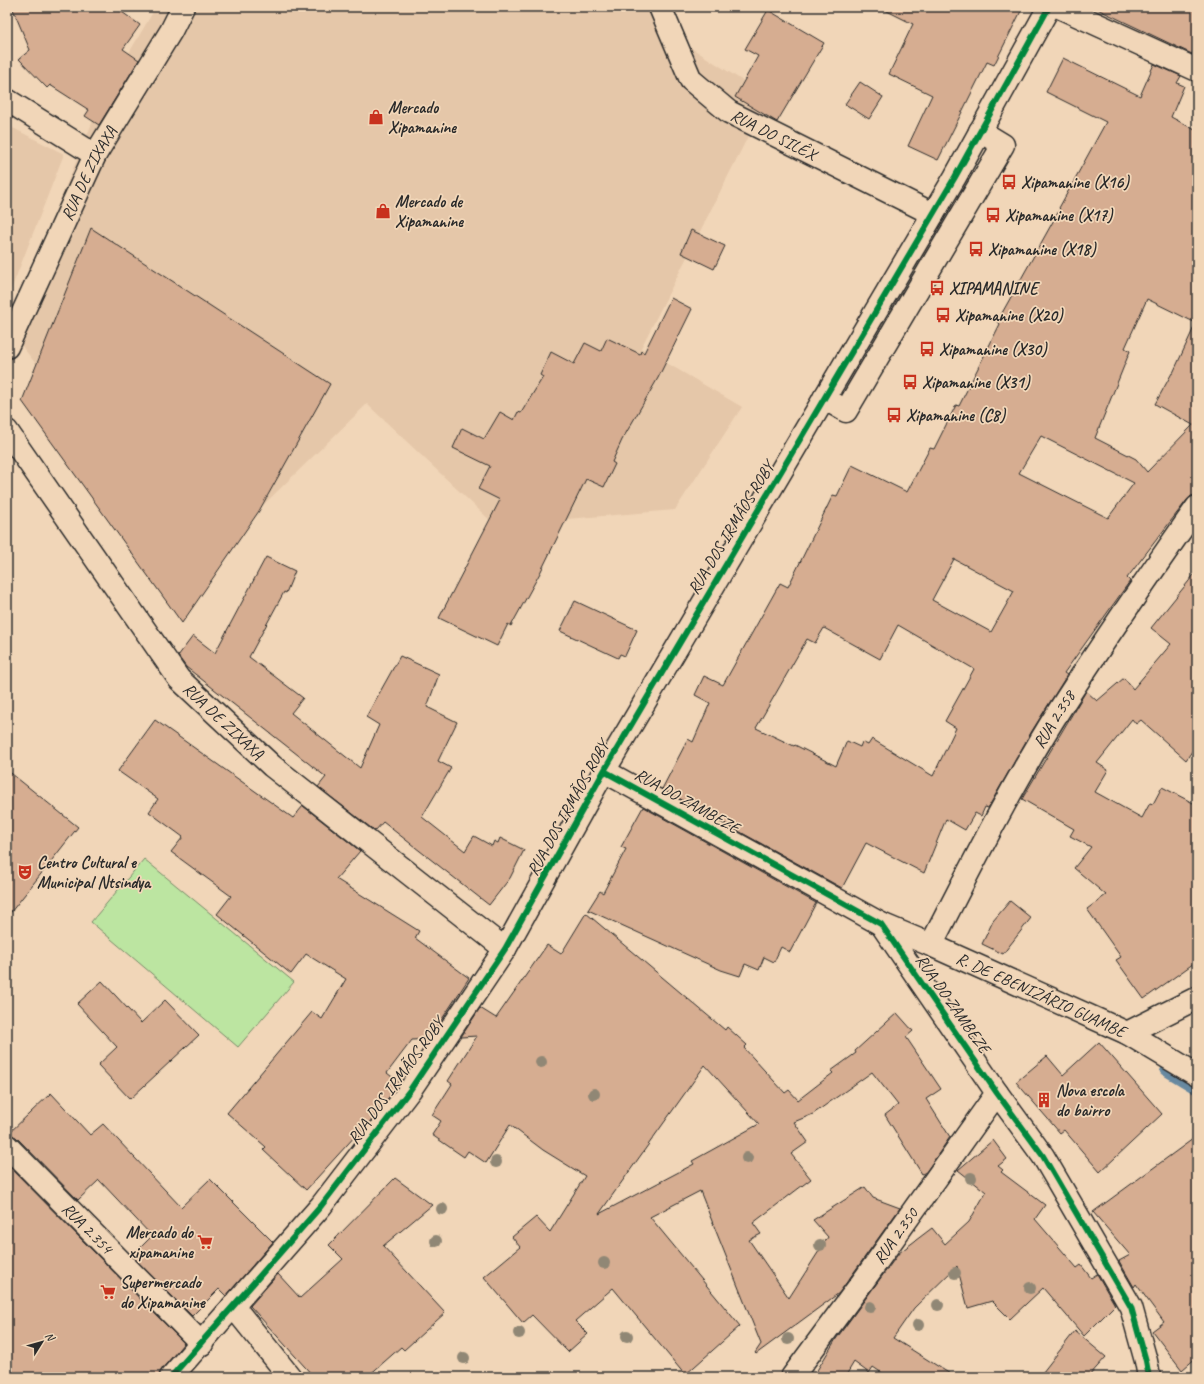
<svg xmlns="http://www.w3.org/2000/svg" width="1204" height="1384" font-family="Caveat,sans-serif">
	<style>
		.built { fill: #e5c7a9 }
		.green { fill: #bce5a1; stroke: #748866 }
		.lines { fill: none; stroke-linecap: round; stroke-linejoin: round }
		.stream { stroke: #6789a0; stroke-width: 8 }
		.building { fill: #d6ad91; stroke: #2b2b2b; fill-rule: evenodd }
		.minor-casing { stroke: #2b2b2b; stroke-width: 25 }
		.minor { stroke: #f1d6b8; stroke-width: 22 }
		.cycleway-casing { stroke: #f1d6b8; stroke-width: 8 }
		.cycleway { stroke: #00873e; stroke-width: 6 }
		.tree { fill: #908774 }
		.labels { text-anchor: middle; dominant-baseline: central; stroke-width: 3.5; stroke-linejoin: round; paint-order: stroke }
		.poi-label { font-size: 17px; font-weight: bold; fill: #2b2b2b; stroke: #f1d6b8; text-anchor: start }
		.street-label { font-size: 17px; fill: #2b2b2b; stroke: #f1d6b8 }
	</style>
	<rect width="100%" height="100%" fill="#f1d6b8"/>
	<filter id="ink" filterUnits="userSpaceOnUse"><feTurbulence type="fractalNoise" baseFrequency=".025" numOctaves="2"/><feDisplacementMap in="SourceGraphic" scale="8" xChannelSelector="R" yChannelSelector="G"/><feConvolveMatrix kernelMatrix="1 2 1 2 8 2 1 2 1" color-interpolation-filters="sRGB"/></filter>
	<g filter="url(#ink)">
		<!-- built -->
		<path class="built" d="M156,7H655L668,33L768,97L641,348L742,407L675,510L495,525L367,404L179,587L79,419L7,327L103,97Z
			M7,125L64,154L7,300Z"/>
		<!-- green -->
		<path class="green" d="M144,859L294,982L238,1047L91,922Z"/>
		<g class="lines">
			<!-- stream -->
			<path class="stream" d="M1164,1071L1197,1091"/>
		</g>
		<!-- building -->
		<path class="building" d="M12,7H115L140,25L123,49L139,60L99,125L85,116L89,110L50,85L47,88L19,59L30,50Z
			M879,7H1023L994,65L987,62L938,160L908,146L932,95L889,74L913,24Z
			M1093,7H1197V45L1192,54Z
			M768,10L824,43L777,122L735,97L758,56L745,49Z
			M1063,58L1140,96L1154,64L1181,76L1177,83L1184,86L1171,117L1197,131V495L1191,496L1187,500L1127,578L1130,581L1064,673L1067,675L1032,731L988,808L985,807L981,816L975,813L965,830L946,819L924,873L866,843L842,888L662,789L688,739L693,742L710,703L695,695L704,676L723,685L780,583L788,587L833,495L837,496L852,465L907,492L930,448L934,449L956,405L959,406L1000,324L997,322L1060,209L1059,208L1106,122L1046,92ZM1147,299L1196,323L1173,373H1172L1155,404L1193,425L1147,472L1136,459L1095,438L1130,351L1125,348ZM1041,436L1134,483L1108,518L1019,473ZM954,559L1014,591L991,632L932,600ZM898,625L974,669L945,721L956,728L933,776L872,739L868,745L862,742L860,747L847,741L836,766L795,745L794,746L756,728L807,639L815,643L824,628L880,659Z
			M860,82L883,97L869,119L845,104Z
			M91,228L330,384L259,511L182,623L22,401Z
			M691,230L725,246L714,269L681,253Z
			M671,298L692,309L658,378L622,440L612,462L615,464L604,487L586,479L540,573L511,626L508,624L497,646L439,618L500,500L478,489L490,466L453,448L462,428L484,439L500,412L514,420L518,412L521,413L543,377L540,375L551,352L574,364L585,343L601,351L607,338L640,354L641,351L644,353Z
			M266,557L295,571L286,593L284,592L249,657L303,698L291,713L360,768L379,725L366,717L400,656L439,674L427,707L457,722L438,761L451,768L422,817L465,851L474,836L492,846L494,841L498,843L500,838L524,850L510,878L489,905L383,822L375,831L318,787L326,777L186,667L178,656L193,636L215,653Z
			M1197,571V744L1186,760L1141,720L1136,724L1132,719L1097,763L1108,770L1095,792L1142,818L1150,803L1153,804L1162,787L1197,805V961L1144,999L1116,960L1121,957L1087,909L1106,895L1074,868L1091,847L1070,836L1074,829L1022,799L1086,691L1097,701L1124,678L1133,689L1171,644L1151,628Z
			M575,601L637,630L625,656L620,654L618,658L560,631Z
			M155,720L293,818L303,806L360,851L336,879L419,931L415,938L469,978L429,1039L412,1040L387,1073L400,1083L361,1133L359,1136L357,1134L306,1190L263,1150L266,1147L227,1113L312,1012L322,1019L346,979L306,954L291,974L217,914L231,896L171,852L183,837L149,812L158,799L118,771Z
			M7,770L78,827L7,917Z
			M643,807L816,903L790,952L781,947L774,962L764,957L759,970L745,964L740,976L721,970L588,910L600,891L603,893L626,849L621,847Z
			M1010,901L1031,918L1003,954L982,944L993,921Z
			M586,913L725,1030L727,1027L747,1045L744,1048L785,1093L789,1090L798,1100L833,1073L831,1071L856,1053L855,1051L897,1013L913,1031L906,1037L941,1089L926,1099L950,1137L926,1172L922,1174L885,1115L898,1105L872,1072L813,1114L794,1122L808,1142L791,1154L811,1179L753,1223L761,1234L749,1240L789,1298L828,1237L813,1220L865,1187L873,1198L900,1208L839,1293L756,1354L755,1353L761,1344L700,1191L650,1217L740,1326L685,1375L613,1288L575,1321L588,1334L568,1352L532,1315L523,1323L484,1277L520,1247L512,1237L536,1217L550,1232L585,1176L543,1150L510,1125L486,1163L468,1151L464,1157L432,1135L441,1121L432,1115L452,1084L448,1081L477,1036L461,1037L480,1008L496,1018L547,945L561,954ZM705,1065L759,1124L692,1161L694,1164L599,1214Z
			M102,981L141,1023L165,1000L199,1035L130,1099L98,1065L117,1047L77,1004Z
			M1099,1042L1162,1114L1100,1172L1064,1130L1060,1133L1016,1082L1047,1056L1063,1075Z
			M51,1093L90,1135L103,1124L181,1207L210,1179L273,1242L226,1296L219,1289L192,1316L132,1256L152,1236L99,1180L78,1200L16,1137L8,1134Z
			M1197,1136V1357L1182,1370L1152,1331L1164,1322L1136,1284L1134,1287L1119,1261L1130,1255L1093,1212Z
			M993,1140L1007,1159L998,1166L1003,1170L1001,1172L1045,1205L1035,1219L1077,1268L1081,1265L1091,1278L1097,1274L1115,1305L1084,1336L1043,1288L1010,1319L992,1301L968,1308L957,1266L914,1308L893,1338L955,1377H888L873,1367L869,1373L854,1362L845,1377H813L836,1339L899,1253L932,1228L945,1244L969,1222L986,1192L958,1170Z
			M7,1164L184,1343L162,1369L158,1377H7Z
			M395,1178L432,1205L383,1246L445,1313L404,1350L401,1347L367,1377H314L250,1306L278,1274L300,1298L343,1259L329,1245Z
			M1075,1331L1106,1357L1088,1377H1039Z"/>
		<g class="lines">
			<defs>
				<g id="minor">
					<path id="s1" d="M660,7L691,80L729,112L933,214"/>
					<path d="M1059,7L1197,70"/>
					<path d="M7,100L95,155"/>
					<path id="s2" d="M7,347L95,155L171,31L183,7"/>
					<path d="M824,398L846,411L1003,145L980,131"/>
					<path id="s3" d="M7,431L179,679L272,766L505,949"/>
					<path d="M604,771L881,924L997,1093L1043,1156L1131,1307L1146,1361L1149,1377"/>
					<path id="s4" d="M881,924L931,945L1127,1033L1197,1075"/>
					<path id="s5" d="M931,945C972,865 1012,785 1060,709C1104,640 1150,574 1197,507"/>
					<path d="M1127,1033L1197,998"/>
					<path id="s6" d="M7,1146L202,1344"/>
					<path d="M233,1306L290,1377"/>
					<path d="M171,1377L321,1206L410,1090L505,949L604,771L955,177L1049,7"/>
					<path id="s7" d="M792,1377L866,1277L997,1093"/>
				</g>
			</defs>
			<!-- minor casing -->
			<use href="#minor" class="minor-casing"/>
			<!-- minor -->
			<use href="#minor" class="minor"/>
			<defs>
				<path id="cycleway" d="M604,771L881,924L997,1093L1043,1156L1131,1307L1146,1361L1149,1377
					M171,1377L321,1206L410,1090L505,949L604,771L955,177L1049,7"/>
			</defs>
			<!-- cycleway casing -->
			<use href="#cycleway" class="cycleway-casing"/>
			<!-- cycleway -->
			<use href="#cycleway" class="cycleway"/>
		</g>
		<!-- trees -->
		<g class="tree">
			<circle cx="541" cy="1062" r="6"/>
			<circle cx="594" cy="1094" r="6"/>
			<circle cx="747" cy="1158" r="6"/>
			<circle cx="496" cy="1162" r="6"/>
			<circle cx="971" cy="1178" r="6"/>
			<circle cx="442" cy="1209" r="6"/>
			<circle cx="436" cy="1241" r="6"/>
			<circle cx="820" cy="1245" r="6"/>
			<circle cx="604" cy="1263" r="6"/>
			<circle cx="955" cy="1273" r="6"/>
			<circle cx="1030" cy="1288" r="6"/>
			<circle cx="938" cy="1305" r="6"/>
			<circle cx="870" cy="1307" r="6"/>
			<circle cx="918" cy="1325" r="6"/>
			<circle cx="519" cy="1333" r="6"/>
			<circle cx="627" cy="1336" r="6"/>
			<circle cx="788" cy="1339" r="6"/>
			<circle cx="464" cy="1358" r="6"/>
		</g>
	</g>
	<!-- icons -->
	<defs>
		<symbol id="shop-bare" viewBox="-9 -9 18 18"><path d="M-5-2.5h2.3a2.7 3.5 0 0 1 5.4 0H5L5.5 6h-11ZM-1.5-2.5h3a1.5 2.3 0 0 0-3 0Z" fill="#c8321e" stroke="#f1d6b8" stroke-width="2.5" paint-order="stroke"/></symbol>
		<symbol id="bus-bare" viewBox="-9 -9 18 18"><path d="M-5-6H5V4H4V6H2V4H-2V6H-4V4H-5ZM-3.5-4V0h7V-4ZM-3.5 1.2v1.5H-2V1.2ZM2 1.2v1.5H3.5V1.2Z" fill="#c8321e" stroke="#f1d6b8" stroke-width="2.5" paint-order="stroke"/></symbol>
		<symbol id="theatre-bare" viewBox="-9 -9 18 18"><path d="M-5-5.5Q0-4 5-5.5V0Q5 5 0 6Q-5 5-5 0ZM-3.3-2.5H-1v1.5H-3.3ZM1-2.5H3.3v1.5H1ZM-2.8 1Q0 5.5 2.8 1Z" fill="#c8321e" stroke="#f1d6b8" stroke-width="2.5" paint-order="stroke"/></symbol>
		<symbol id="building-bare" viewBox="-9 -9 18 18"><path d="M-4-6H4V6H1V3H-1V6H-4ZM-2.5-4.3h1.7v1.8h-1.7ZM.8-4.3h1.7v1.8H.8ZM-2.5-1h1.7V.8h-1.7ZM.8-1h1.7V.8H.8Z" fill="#c8321e" stroke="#f1d6b8" stroke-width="2.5" paint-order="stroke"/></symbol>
		<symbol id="supermarket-bare" viewBox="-9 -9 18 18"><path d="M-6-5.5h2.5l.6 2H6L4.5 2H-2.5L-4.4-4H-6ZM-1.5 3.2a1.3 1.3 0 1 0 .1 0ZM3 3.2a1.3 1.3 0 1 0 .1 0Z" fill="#c8321e" stroke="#f1d6b8" stroke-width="2.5" paint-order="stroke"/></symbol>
	</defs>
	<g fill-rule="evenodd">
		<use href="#shop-bare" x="365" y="106" width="22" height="22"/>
		<use href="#bus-bare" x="998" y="171" width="22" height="22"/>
		<use href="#shop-bare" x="372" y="200" width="22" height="22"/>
		<use href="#bus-bare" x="982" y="204" width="22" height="22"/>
		<use href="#bus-bare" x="965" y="238" width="22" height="22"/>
		<use href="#bus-bare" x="926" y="277" width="22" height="22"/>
		<use href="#bus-bare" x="932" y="304" width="22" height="22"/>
		<use href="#bus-bare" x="916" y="338" width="22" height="22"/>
		<use href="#bus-bare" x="899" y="371" width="22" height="22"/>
		<use href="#bus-bare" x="883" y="404" width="22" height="22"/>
		<use href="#theatre-bare" x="14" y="861" width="22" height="22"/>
		<use href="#building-bare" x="1033" y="1089" width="22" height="22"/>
		<use href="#supermarket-bare" x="194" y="1231" width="22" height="22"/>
		<use href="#supermarket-bare" x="97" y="1281" width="22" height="22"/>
	</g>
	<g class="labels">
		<!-- poi labels -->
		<g class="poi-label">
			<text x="388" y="107">Mercado<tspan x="388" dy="20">Xipamanine</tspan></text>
			<text x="1021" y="182">Xipamanine (X16)</text>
			<text x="395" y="201">Mercado de<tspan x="395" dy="20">Xipamanine</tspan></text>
			<text x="1005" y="215">Xipamanine (X17)</text>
			<text x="988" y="249">Xipamanine (X18)</text>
			<text x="949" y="288">XIPAMANINE</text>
			<text x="955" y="315">Xipamanine (X20)</text>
			<text x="939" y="349">Xipamanine (X30)</text>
			<text x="922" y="382">Xipamanine (X31)</text>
			<text x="906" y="415">Xipamanine (C8)</text>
			<text x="37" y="862">Centro Cultural e<tspan x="37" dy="20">Municipal Ntsindya</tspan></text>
			<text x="1056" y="1090">Nova escola<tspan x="1056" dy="20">do bairro</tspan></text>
			<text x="193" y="1232" text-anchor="end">Mercado do<tspan x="193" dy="20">xipamanine</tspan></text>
			<text x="120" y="1282">Supermercado<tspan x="120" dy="20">do Xipamanine</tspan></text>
		</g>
		<!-- street labels -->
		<g class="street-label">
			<text stroke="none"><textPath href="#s1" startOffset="179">RUA DO SILÊX</textPath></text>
			<text stroke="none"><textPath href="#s2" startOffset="192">RUA DE ZIXAXA</textPath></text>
			<text transform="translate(731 528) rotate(-59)">RUA DOS IRMÃOS ROBY</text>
			<text stroke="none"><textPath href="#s3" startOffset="363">RUA DE ZIXAXA</textPath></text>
			<text stroke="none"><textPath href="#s5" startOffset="257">RUA 2.358</textPath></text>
			<text transform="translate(687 801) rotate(29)">RUA DO ZAMBEZE</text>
			<text transform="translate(568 808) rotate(-61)">RUA DOS IRMÃOS ROBY</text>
			<text stroke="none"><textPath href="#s4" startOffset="175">R. DE EBENIZÁRIO GUAMBE</textPath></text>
			<text transform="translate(953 1004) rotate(55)">RUA DO ZAMBEZE</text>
			<text transform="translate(396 1081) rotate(-54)">RUA DOS IRMÃOS ROBY</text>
			<text stroke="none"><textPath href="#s6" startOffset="115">RUA 2.354</textPath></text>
			<text stroke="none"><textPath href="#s7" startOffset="175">RUA 2.350</textPath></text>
		</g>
	</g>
	<!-- margin -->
	<rect width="1204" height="1384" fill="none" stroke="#f1d6b8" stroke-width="24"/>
	<rect x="12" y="12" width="1180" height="1360" fill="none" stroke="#2b2b2b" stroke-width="1.5" filter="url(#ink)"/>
	<!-- north arrow -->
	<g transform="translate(42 1342) rotate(53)" stroke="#f1d6b8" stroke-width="3" paint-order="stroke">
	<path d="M0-3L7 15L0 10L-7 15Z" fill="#2b2b2b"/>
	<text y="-6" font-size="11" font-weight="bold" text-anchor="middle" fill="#2b2b2b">N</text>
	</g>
</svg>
